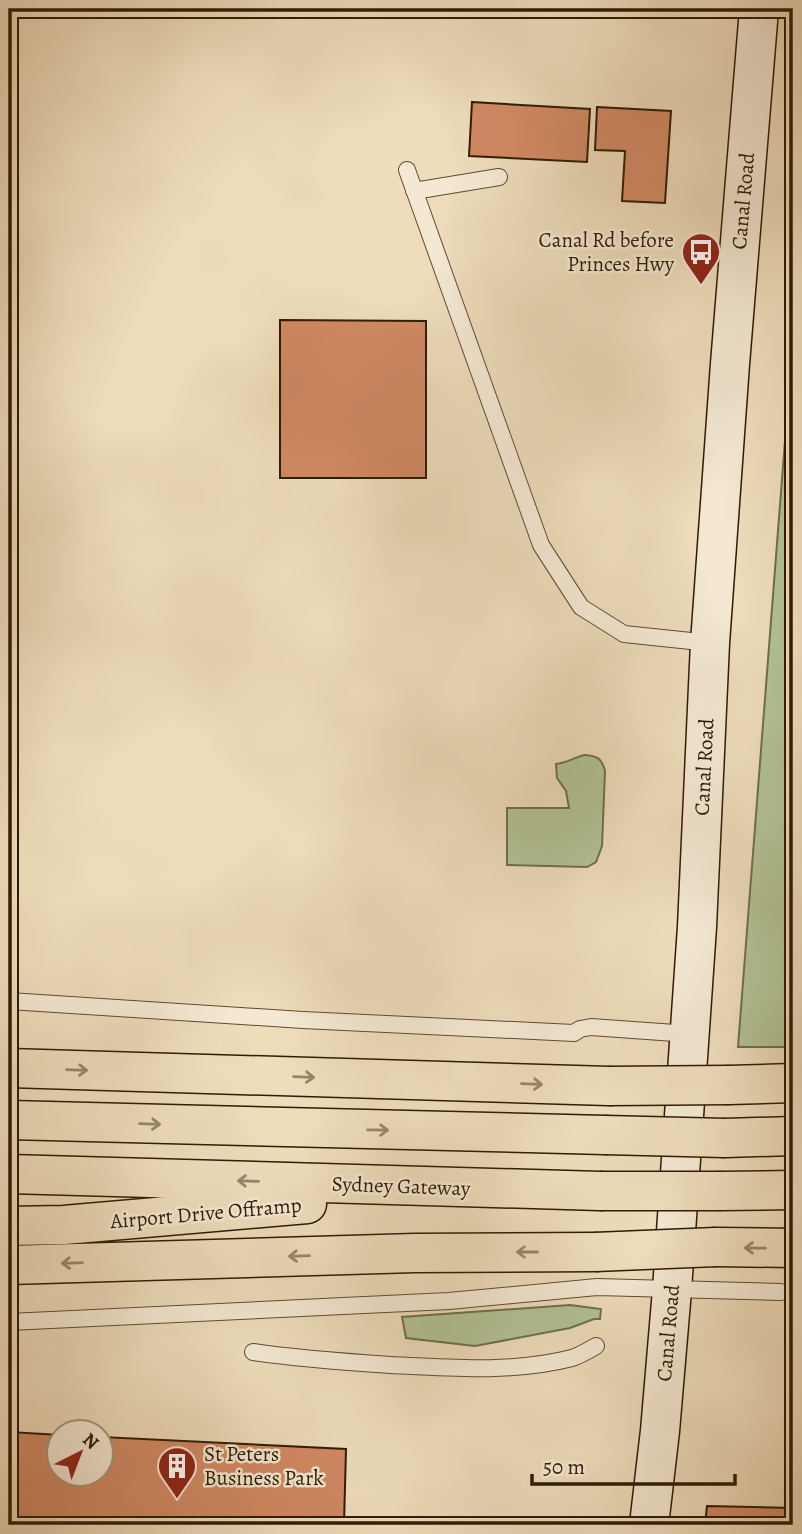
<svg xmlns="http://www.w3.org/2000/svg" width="802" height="1534" font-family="Alegreya,serif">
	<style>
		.green { fill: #b2c295; stroke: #706e4c; stroke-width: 2 }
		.building { fill: #d18964; stroke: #2f1b04; stroke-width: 2 }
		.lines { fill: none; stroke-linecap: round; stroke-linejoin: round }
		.service-casing { stroke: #5f4b32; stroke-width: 18 }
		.secondary-casing { stroke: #2f1b04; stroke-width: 41 }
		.motorway-casing { stroke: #2f1b04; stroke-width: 41 }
		.service { stroke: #f4e8d3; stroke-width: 16 }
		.secondary { stroke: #f4e8d3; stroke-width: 38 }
		.motorway { stroke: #eedcbb; stroke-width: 38 }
		.motorway-bridge-casing { stroke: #2f1b04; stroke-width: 41; stroke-linecap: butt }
		.motorway-bridge { stroke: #eedcbb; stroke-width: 38 }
		.oneway { stroke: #988569 }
		.labels { text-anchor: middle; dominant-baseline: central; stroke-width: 5; stroke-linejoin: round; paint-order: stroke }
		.street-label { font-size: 21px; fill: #2f1b04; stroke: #f4e8d3 }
		.poi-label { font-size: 21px; fill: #2f1b04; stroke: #f4e8d3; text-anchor: end }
	</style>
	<rect width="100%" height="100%" fill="#eedcbb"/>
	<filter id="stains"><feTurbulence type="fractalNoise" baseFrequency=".00286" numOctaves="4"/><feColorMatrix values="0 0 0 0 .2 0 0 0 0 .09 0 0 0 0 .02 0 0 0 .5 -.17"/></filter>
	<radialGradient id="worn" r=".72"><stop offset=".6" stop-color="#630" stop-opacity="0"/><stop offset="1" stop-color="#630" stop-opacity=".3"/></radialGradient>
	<!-- green -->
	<path class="green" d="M793,337V1047H738Z
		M585,755C598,756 602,759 605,771L602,846L596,862L587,867L507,865V808H569L566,791L557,778L556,764C567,763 575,757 585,755Z
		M570,1305L601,1309L600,1319H594L570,1328L475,1346L406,1338L402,1317Z"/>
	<!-- building -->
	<path class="building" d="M472,102L590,109L587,162L469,156Z
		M597,107L671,111L665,203L622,201L625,151L595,150Z
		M280,320L426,321V478H280Z
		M9,1432L60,1435V1474H102V1437L346,1449L344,1525H9Z
		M707,1506L793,1508V1525H705Z"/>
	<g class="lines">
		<defs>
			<path id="service" d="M407,170L541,545L581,607L624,634L710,643
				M414,191L499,177
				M9,1001L303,1020L574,1033L580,1029L591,1027L689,1034
				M9,1322L449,1301L597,1287L781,1292
				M253,1352C299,1359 345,1362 391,1365C451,1368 514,1373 572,1358C581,1355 589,1350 596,1346"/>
			<path id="secondary" d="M649,1525L660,1431L672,1290L697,927L710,643L730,364L759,9"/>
			<path id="motorway" d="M9,1068L609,1086
				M729,1085L793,1083
				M9,1120L605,1135
				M725,1138L793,1136
				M9,1174L600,1191
				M721,1191L793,1190
				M9,1226L64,1225L307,1204
				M716,1247L793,1248
				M9,1265L415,1253L595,1252"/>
		</defs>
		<!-- service casing -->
		<use href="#service" class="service-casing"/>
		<!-- secondary casing -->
		<use href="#secondary" class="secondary-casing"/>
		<!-- motorway casing -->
		<use href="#motorway" class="motorway-casing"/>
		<!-- service -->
		<use href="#service" class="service"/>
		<!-- secondary -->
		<use href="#secondary" class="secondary"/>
		<!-- motorway -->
		<use href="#motorway" class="motorway"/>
		<defs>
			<path id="motorway-bridge" d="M609,1086L729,1085
				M605,1135L725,1138
				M600,1191H721
				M595,1252L716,1247"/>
		</defs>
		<!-- motorway-bridge casing -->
		<use href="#motorway-bridge" class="motorway-bridge-casing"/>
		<!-- motorway-bridge -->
		<use href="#motorway-bridge" class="motorway-bridge"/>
	</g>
	<!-- one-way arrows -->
	<defs><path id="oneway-shaft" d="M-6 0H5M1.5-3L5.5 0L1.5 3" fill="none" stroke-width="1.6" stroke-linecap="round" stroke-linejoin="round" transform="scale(1.75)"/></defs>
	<g class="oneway">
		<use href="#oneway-shaft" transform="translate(77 1070) rotate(2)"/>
		<use href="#oneway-shaft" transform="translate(304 1077) rotate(2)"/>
		<use href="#oneway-shaft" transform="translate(532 1084) rotate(2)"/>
		<use href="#oneway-shaft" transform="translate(150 1124) rotate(2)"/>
		<use href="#oneway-shaft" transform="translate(378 1130) rotate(1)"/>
		<use href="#oneway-shaft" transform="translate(248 1181) rotate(-178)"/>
		<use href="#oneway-shaft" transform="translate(755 1248) rotate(-179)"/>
		<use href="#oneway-shaft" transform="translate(527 1252) rotate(180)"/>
		<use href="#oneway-shaft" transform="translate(299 1256) rotate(178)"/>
		<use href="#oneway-shaft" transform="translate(72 1263) rotate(178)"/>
	</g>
	<!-- icons -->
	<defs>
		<symbol id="bus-pin" viewBox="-11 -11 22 30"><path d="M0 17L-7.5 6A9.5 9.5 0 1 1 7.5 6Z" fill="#8f2418" stroke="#f4e8d3"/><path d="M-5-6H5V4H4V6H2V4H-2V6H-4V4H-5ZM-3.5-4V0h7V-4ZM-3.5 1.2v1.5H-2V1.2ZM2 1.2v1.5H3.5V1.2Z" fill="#fff"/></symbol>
		<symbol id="building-pin" viewBox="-11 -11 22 30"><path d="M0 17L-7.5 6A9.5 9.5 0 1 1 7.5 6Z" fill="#8f2418" stroke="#f4e8d3"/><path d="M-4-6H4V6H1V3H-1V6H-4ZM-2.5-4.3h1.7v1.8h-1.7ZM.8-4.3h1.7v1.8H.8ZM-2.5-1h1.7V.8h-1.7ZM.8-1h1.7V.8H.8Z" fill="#fff"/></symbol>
	</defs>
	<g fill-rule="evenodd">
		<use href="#bus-pin" x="679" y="230" width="44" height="60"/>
		<use href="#building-pin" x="155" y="1444" width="44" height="60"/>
	</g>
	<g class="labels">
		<!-- street labels -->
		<g class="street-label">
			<text transform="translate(743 201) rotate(-85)">Canal Road</text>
			<text transform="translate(704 767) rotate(-87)">Canal Road</text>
			<text transform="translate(401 1186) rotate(2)">Sydney Gateway</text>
			<text transform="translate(206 1213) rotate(-5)">Airport Drive Offramp</text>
			<text transform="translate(668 1333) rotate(-85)">Canal Road</text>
		</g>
		<!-- poi labels -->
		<g class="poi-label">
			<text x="674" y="240">Canal Rd before<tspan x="674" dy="24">Princes Hwy</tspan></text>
			<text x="204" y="1454" text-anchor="start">St Peters<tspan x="204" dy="24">Business Park</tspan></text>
		</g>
	</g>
	<!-- margin -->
	<rect width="802" height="1534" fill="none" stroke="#eedcbb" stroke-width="35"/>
	<rect x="10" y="10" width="781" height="1513" fill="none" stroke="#2f1b04" stroke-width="3.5"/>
	<rect x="18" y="18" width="767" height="1499" fill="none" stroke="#2f1b04" stroke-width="2"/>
	<!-- north arrow -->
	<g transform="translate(80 1453) rotate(42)"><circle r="33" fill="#f4e8d3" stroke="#a59680" stroke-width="2"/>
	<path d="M0-5L12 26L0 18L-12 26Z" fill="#8f2418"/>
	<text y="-10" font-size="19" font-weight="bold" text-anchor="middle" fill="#2f1b04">N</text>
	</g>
	<!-- scale -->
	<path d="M532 1474v10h203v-10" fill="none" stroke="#2f1b04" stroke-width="3.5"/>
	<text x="543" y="1474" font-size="21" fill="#2f1b04" stroke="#f4e8d3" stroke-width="5" paint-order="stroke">50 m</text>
	<rect width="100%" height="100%" filter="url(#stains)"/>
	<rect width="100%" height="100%" fill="url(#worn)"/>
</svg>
